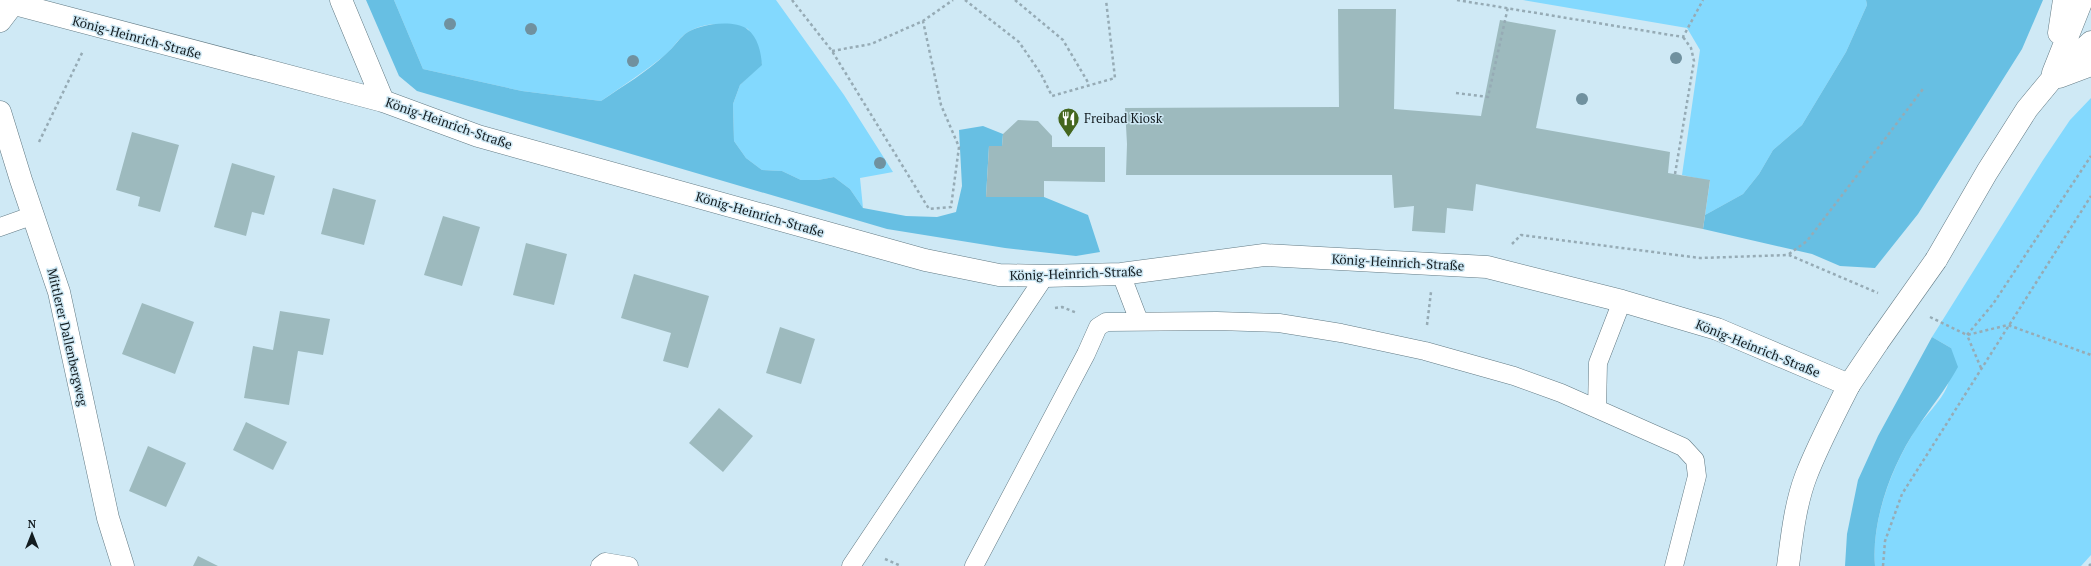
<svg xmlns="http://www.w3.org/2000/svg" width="2091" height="566" font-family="'PT Serif',serif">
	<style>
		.green { fill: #83d9fe }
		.forest { fill: #67bfe3 }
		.building { fill: #9dbabe }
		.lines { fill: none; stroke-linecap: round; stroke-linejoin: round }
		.service-casing { stroke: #627a84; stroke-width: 19 }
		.minor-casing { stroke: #627a84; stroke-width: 23 }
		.secondary-casing { stroke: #627a84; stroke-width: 23 }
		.primary-casing { stroke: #627a84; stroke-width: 23 }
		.path { stroke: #96abb5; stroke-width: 2.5; stroke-dasharray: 3 3; stroke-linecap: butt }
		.service { stroke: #fff; stroke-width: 18 }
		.minor { stroke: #fff; stroke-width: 22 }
		.secondary { stroke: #fff; stroke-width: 22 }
		.primary { stroke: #fff; stroke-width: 22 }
		.secondary-bridge-casing { stroke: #627a84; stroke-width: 23; stroke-linecap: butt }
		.secondary-bridge { stroke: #fff; stroke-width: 22 }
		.tree { fill: #70919f }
		.labels { text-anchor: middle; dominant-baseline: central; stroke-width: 3; stroke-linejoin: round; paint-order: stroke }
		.street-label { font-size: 13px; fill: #131c20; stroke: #cfe9f5 }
		.poi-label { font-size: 13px; fill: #131c20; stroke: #cfe9f5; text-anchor: start }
	</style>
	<rect width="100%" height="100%" fill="#cfe9f5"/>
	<!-- green -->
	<path class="green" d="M394,0H776L844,95L893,172L860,178L863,208L850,189L834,177L818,180H801L782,171L762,170L746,158L734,141L733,104L740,85L762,64L748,29C729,22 703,21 685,34C677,40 672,50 664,56C644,72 622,86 601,101L522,91L423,69Z
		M1523,0H1866L1867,5L1846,52L1802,125L1773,150L1759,174L1743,194L1705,215L1710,181L1682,175L1700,50L1687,28Z
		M2091,98V555L2081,566H1875C1871,521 1892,466 1916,429C1925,416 1941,401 1947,387C1951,378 1950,358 1951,348L1932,337L2043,160L2070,120Z"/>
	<!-- forest -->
	<path class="forest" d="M366,0H394L423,69L522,91L601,101C623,86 647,72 666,54C673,48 678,40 685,34C698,24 733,19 747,29C758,37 761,52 762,65L740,85L733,104L734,141L746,158L762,170L782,171L801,180H818L834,177L850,189L863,208L906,216L937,217L956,212L962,186L959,130L983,126L1003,134L1002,146H989L986,197H1044L1088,215L1100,252L1076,256L1005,248L887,229L417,91L399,76Z
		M1866,0H2043L2022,49L1918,214L1875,268L1840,266L1812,254L1703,229L1705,215L1743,194L1759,174L1773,150L1802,125L1846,52L1867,5Z
		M1932,337L1951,348L1958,367C1946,389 1931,407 1917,428C1892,464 1871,521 1875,566H1845L1847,534L1858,480L1878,436Z"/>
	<!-- building -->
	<path class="building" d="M1338,9H1396L1394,109L1481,116L1500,20L1556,30L1536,128L1670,152L1668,173L1710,180L1703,229L1476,184L1473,211L1447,208L1445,233L1412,231L1414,206L1394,208L1392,175H1126L1127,144L1125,108L1339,107Z
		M1018,120L1038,121L1052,136V147H1105V182L1044,181V197H986L989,146H1002L1003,134Z
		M132,132L179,145L160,212L138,206L140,197L116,190Z
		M232,163L275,176L264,215L252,212L246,236L214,227Z
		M333,188L376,200L364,245L321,234Z
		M443,216L480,227L462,286L424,275Z
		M526,243L567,254L554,305L513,295Z
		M634,274L709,296L688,368L663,361L671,333L621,318Z
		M142,303L194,322L175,374L122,354Z
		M280,311L330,319L323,355L298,351L289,405L244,398L253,346L273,350Z
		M780,327L815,339L801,384L766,373Z
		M719,408L753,436L723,472L689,443Z
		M246,422L287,442L273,470L233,450Z
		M148,446L186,463L166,507L129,491Z
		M198,556L218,566H193Z"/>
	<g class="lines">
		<defs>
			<path id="service" d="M0,227L34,215
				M1121,274L1139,321
				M1597,409L1598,363L1622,301
				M600,566L605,562L629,566
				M851,566L1045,276
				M974,566L1086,354L1098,327L1106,322L1217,321L1279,323L1341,333L1425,351L1514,376L1561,393L1683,447L1695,460L1697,476L1674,566"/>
			<path id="minor" d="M0,0L383,101L478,136L925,260L999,275L1045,276L1121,274L1264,255L1487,267L1622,301L1717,329L1849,385
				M341,0L383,101
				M0,21L16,0
				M0,112L21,180L59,292L108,518L123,566"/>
			<path id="secondary" d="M2059,33L2064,0
				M2053,73L2082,0
				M2059,77L2091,65
				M1936,260L1987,172L2027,109L2051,80L2091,42
				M1849,385L1878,342"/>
			<path id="primary" d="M1788,566C1792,536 1795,505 1806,476C1818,445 1834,415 1849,385"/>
		</defs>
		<!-- service casing -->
		<use href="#service" class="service-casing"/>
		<!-- minor casing -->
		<use href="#minor" class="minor-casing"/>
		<!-- secondary casing -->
		<use href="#secondary" class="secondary-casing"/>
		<!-- primary casing -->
		<use href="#primary" class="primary-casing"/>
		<!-- path -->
		<path class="path" d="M792,0L832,51L929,209L951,207L959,147L941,105L923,21
			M965,0L1019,42L1041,74L1052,96L1115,78L1106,0
			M1015,0L1063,40L1089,84
			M1457,0L1683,37L1703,0
			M832,51L871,44L923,21L953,0
			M1456,93L1488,97L1508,7
			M39,142L83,51
			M1675,174L1694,61L1691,48L1683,37
			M1512,244L1521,235L1700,258L1789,255L1878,293
			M1789,254L1807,241L1923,89
			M1055,308L1062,307L1077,313
			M1930,317L1967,335L2008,325L2091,355
			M1427,325L1431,292
			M1981,368L1967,335L1993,304L2091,156
			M885,559L901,566
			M1883,566L1885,541L1902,494L2091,196
			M2089,566L2091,564"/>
		<!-- service -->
		<use href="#service" class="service"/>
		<!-- minor -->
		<use href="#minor" class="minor"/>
		<!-- secondary -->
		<use href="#secondary" class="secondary"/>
		<!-- primary -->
		<use href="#primary" class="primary"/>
		<defs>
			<path id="secondary-bridge" d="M1878,342L1936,260"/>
		</defs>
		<!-- secondary-bridge casing -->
		<use href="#secondary-bridge" class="secondary-bridge-casing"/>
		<!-- secondary-bridge -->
		<use href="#secondary-bridge" class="secondary-bridge"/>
	</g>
	<!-- trees -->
	<g class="tree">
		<circle cx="450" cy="24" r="6"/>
		<circle cx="531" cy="29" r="6"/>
		<circle cx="1676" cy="58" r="6"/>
		<circle cx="633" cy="61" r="6"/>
		<circle cx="1582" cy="99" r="6"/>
		<circle cx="880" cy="163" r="6"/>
	</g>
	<!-- icons -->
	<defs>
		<symbol id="restaurant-pin" viewBox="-11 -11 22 30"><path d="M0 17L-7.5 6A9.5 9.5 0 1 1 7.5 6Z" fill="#44661e" stroke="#cfe9f5"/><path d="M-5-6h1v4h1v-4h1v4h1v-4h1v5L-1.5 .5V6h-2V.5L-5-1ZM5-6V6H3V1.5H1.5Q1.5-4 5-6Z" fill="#fff"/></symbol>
	</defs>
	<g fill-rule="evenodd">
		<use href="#restaurant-pin" x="1056" y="106" width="25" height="34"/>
	</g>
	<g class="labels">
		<!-- street labels -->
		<g class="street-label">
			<text transform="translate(137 37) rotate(15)">König-Heinrich-Straße</text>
			<text transform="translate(449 123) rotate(19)">König-Heinrich-Straße</text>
			<text transform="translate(760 214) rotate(16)">König-Heinrich-Straße</text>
			<text transform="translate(1398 262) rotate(3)">König-Heinrich-Straße</text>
			<text transform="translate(1076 273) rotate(-2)">König-Heinrich-Straße</text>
			<text transform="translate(68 337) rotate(77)">Mittlerer Dallenbergweg</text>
			<text transform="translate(1758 348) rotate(22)">König-Heinrich-Straße</text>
		</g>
		<!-- poi labels -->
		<g class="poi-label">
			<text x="1084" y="118">Freibad Kiosk</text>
		</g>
	</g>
	<!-- north arrow -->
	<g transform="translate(32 534)" stroke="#cfe9f5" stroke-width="3" paint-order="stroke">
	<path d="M0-3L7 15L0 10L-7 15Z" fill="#131c20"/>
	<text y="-6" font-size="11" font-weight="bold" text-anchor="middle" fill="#131c20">N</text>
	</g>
</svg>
